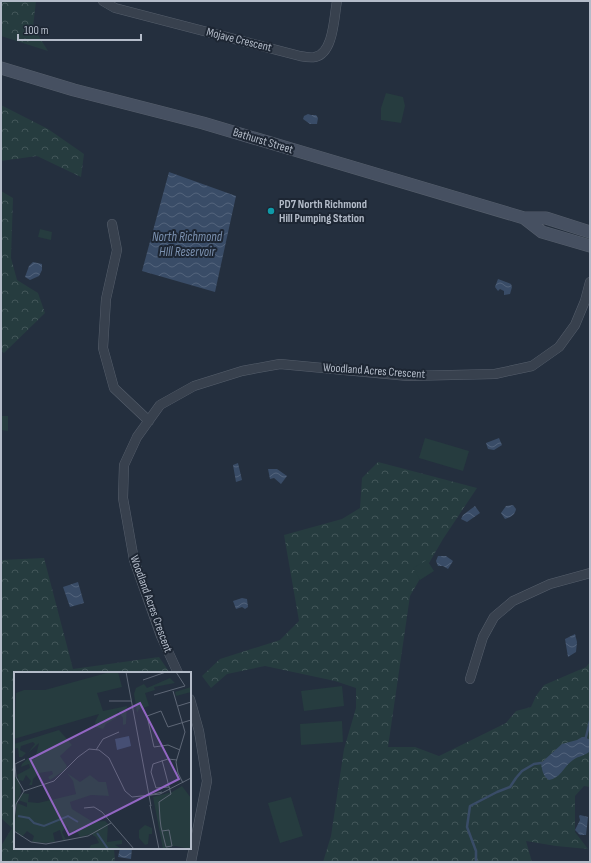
<svg xmlns="http://www.w3.org/2000/svg" width="591" height="863" font-family="'Sofia Sans Condensed',sans-serif">
	<style>
		.forest { fill: url(#forest-crowns) }
		.park { fill: #263c3f }
		.water { fill: url(#water-waves) }
		.lines { fill: none; stroke-linecap: round; stroke-linejoin: round }
		.stream { stroke: #394c67; stroke-width: 2.5 }
		.minor-casing { stroke: #565f6c; stroke-width: 10 }
		.secondary-casing { stroke: #565f6c; stroke-width: 13 }
		.minor { stroke: #38414e; stroke-width: 9 }
		.secondary { stroke: #465061; stroke-width: 12 }
		.culture-dot { fill: #0f9aa8; stroke: #1d2633; stroke-width: 1.5 }
		.labels { text-anchor: middle; dominant-baseline: central; stroke-width: 4; stroke-linejoin: round; paint-order: stroke }
		.street-label { font-size: 12px; fill: #b4bcc9; stroke: #1d2633 }
		.poi-label { font-size: 12px; font-weight: bold; fill: #b4bcc9; stroke: #1d2633; text-anchor: start }
		.water-label { font-size: 13px; font-style: italic; fill: #7c92b1; stroke: #1d2633 }
		.inset-river { fill: none; stroke: #394c67; stroke-width: 2 }
		.inset-road { fill: none; stroke: #5e6776; stroke-width: 1 }
		.view { fill: #9266c3; fill-opacity: 0.15; stroke: #9266c3; stroke-width: 2 }
		.inset-edge { fill: none; stroke: #b4bcc9; stroke-width: 2 }
	</style>
	<defs>
		<pattern id="forest-crowns" width="20" height="18" patternUnits="userSpaceOnUse"><rect width="20" height="18" fill="#263c3f"/><path d="M2 6a3 3 0 1 1 6 0M12 15a3 3 0 1 1 6 0" fill="none" stroke="#435659"/></pattern>
		<pattern id="water-waves" width="16" height="10" patternUnits="userSpaceOnUse"><rect width="16" height="10" fill="#394c67"/><path d="M0 5q4-4 8 0t8 0" fill="none" stroke="#53647b"/></pattern>
	</defs>
	<rect width="100%" height="100%" fill="#242f3e"/>
	<!-- forest -->
	<path class="forest" d="M1,1H36L33,27L48,51L1,36Z
		M1,105L48,129L84,154L81,177L37,156L1,161Z
		M1,191L13,198L11,258L17,280L38,293L45,313L4,353L1,351Z
		M378,462L477,488L443,539L410,596L388,747H415L439,756L506,723L516,711L531,707L536,696L544,685L586,667L590,662V787L584,786L575,796V832L588,849L556,846L526,841L532,862H323L331,836L344,749L356,708V688L335,681L265,666L227,674L211,688L202,676L220,659L280,640L299,621L284,535L342,519L360,508L362,478Z
		M44,558L73,669L159,657L170,673H15V848H114L115,862H1V846L12,828L1,818V560Z"/>
	<!-- park -->
	<path class="park" d="M386,93L403,97L405,106L401,123L381,120V108Z
		M40,229L52,232L51,240L38,237Z
		M1,416H8V431L1,430Z
		M425,438L469,451L463,471L419,458Z
		M427,560L434,571L420,580L413,568Z
		M342,686L344,706L304,711L301,691Z
		M342,721L343,742L301,745L300,724Z
		M291,797L303,836L280,843L268,803Z"/>
	<!-- water -->
	<path class="water" d="M308,114L311,115H316L318,118L317,124H310L303,119L304,116Z
		M169,172L236,196L215,292L142,271Z
		M33,262L42,264V270L39,276L30,280L25,277L29,266Z
		M498,279L511,284L512,287L510,294L504,295V291L500,289L498,291L495,287Z
		M499,438L502,445L494,450L488,449L486,443Z
		M238,463L242,480L236,482L233,465Z
		M268,469H277L287,476L281,484L274,478L270,479Z
		M513,505L516,509C515,515 511,517 505,519L501,513L506,506Z
		M475,506L480,513L467,522L461,519L463,515Z
		M438,556H446L453,561L448,569L443,566H438L436,561Z
		M78,582L84,603L70,607L63,587Z
		M242,598L247,599L248,607L245,609L242,607L236,609L233,601Z
		M575,634L577,642L576,652L568,657L565,639Z
		M582,737H586L588,739H590V751C585,756 578,756 573,760C564,766 561,778 549,780C543,776 542,770 541,763L562,744L577,740Z
		M580,815L588,817L586,835H580L575,830L580,820L579,816Z
		M120,848H132L131,859L118,857Z"/>
	<g class="lines">
		<!-- stream -->
		<path class="stream" d="M586,737L590,721
			M476,862V851L467,827L470,806L497,792L510,787L516,778L522,771L534,764L541,763"/>
		<defs>
			<path id="minor" d="M103,1L115,8L300,56C305,57 311,58 315,57C334,53 334,16 337,1
				M112,224L117,250L106,299L103,348L114,388L149,421
				M178,673L161,636L134,560L123,498L124,465L137,437L160,405L194,386L242,371L280,364L408,376L495,374L532,366L559,347L575,325L585,301L590,282
				M470,679L483,637L494,617L513,601L550,584L590,573
				M190,699L199,731L207,781L191,862"/>
			<path id="secondary" d="M1,68L74,90L203,123L524,218H546L590,232
				M524,218L542,232L590,246"/>
		</defs>
		<!-- minor casing -->
		<use href="#minor" class="minor-casing"/>
		<!-- secondary casing -->
		<use href="#secondary" class="secondary-casing"/>
		<!-- minor -->
		<use href="#minor" class="minor"/>
		<!-- secondary -->
		<use href="#secondary" class="secondary"/>
	</g>
	<!-- markers -->
	<circle class="culture-dot" cx="271" cy="211" r="4"/>
	<g class="labels">
		<!-- street labels -->
		<g class="street-label">
			<text transform="translate(239 40) rotate(14)">Mojave Crescent</text>
			<text transform="translate(263 141) rotate(17)">Bathurst Street</text>
			<text transform="translate(374 371) rotate(4)">Woodland Acres Crescent</text>
			<text transform="translate(151 604) rotate(70)">Woodland Acres Crescent</text>
		</g>
		<!-- poi labels -->
		<g class="poi-label">
			<text x="279" y="204">PD7 North Richmond<tspan x="279" dy="14">Hill Pumping Station</tspan></text>
		</g>
		<!-- water labels -->
		<g class="water-label">
			<text x="187" y="237">North Richmond<tspan x="187" dy="15">HIll Reservoir</tspan></text>
		</g>
	</g>
	<!-- overview -->
	<g transform="translate(14 672)">
		<rect width="177" height="177" fill="#242f3e"/>
		<path d="M96,0H104L108,15L83,21L89,39L113,34L112,52L109,53V46L104,39L102,46L92,52L89,57L82,55L81,50L85,42L0,67L2,21L10,18H31ZM156,6L161,11L140,15L141,18L131,21L135,34L125,37L123,41L120,22L122,16L130,12L133,16ZM45,58L58,73L46,84L53,94L51,98L36,108L34,105L39,102L38,99L25,101L19,107L18,113H15L17,109L12,103L9,109L5,108L7,120L0,138V105L5,107L3,103L16,96L15,92L7,95L8,92L14,86L21,87L25,71L14,81L21,72L19,70L7,74L6,78L12,81L8,85H5L4,76L0,77V72ZM53,101L66,110L76,103L85,110H92L95,124L77,123L56,130L58,137L71,145L79,150L91,149L94,152L93,170L108,168V172L101,173L108,177H75L77,173L85,171L82,165L77,162L66,165L62,157L56,162L53,154L48,160L52,168H49L46,158L39,161L41,170L32,171L18,170L20,164L13,159L8,165L0,158L3,131L13,135V131L4,128L8,121L15,122L14,130L24,131L62,122L59,109ZM131,153L138,156V162H135L134,172L131,173L125,166V158Z" fill="#263c3f"/>
		<path d="M177,15V20L162,24L161,20ZM168,114L177,126V177L161,174L149,177L139,125L158,120Z" fill="#263c3f"/>
		<path d="M115,64L117,74L103,78L101,67Z" fill="#394c67"/>
		<path class="inset-river" d="M4,144L15,146L20,151L30,154L54,144L64,150M83,161L94,177"/>
		<path class="inset-road" d="M112,0L137,134M129,8L152,0M159,19L171,60L162,90L164,101L169,111M140,23L171,14L162,0M95,29H117M164,34L177,30M82,78L89,67L105,60M166,78L154,73L140,75L133,44L147,39L154,55L177,48M155,115L142,116L137,100L139,92L154,87L163,88M10,119L2,105L1,92L11,87M136,123L148,120M136,133L145,177M70,136L80,135L88,140L120,177M0,148L2,132L10,119L40,109L64,85L75,77L85,78L95,86L111,119L118,125L146,122L177,106M0,159L17,170L32,172L74,164L97,151M148,159L155,158L158,174L152,175L147,155L146,147L145,130L157,122L148,88"/>
		<path class="view" d="M126,31L165,107L55,163L16,87Z"/>
		<rect width="177" height="177" class="inset-edge"/>
	</g>
	<!-- border -->
	<rect width="591" height="863" fill="none" stroke="#b4bcc9" stroke-width="4"/>
	<!-- scale -->
	<path d="M18 34v6h123v-6" fill="none" stroke="#b4bcc9" stroke-width="2"/>
	<text x="24" y="34" font-size="12" fill="#b4bcc9" stroke="#1d2633" stroke-width="3" paint-order="stroke">100 m</text>
</svg>
